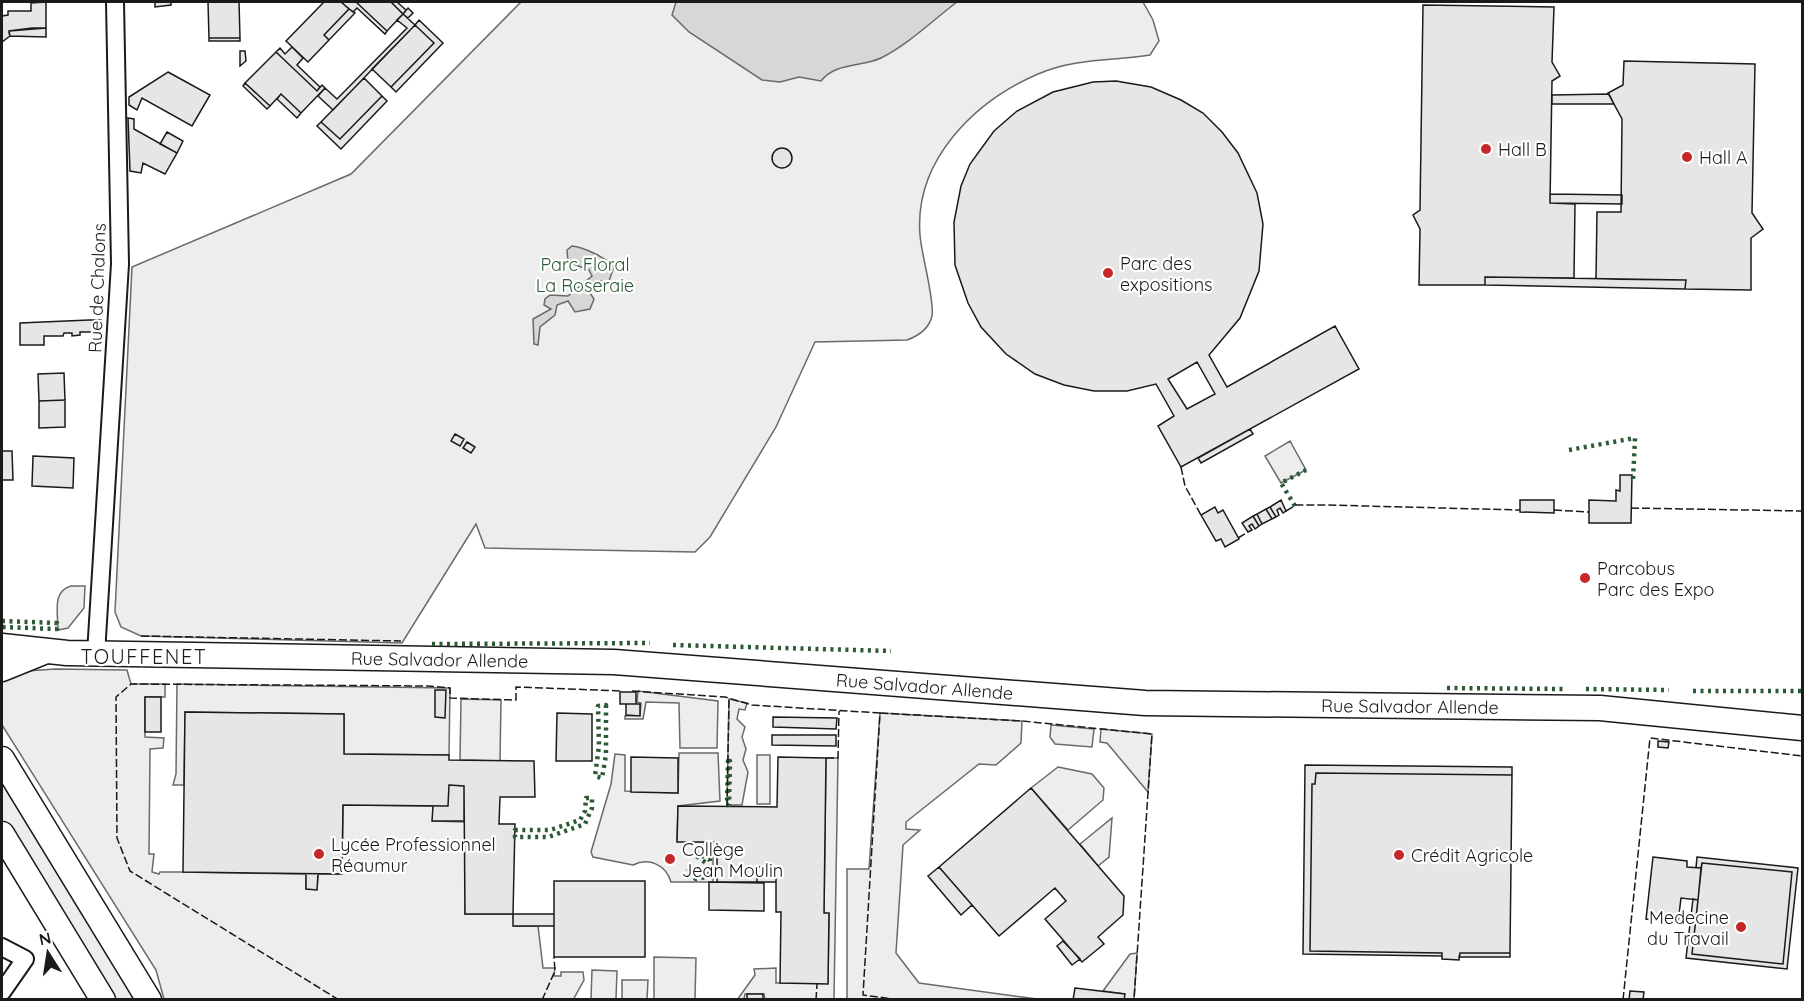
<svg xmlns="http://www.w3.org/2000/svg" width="1804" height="1001" font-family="Quicksand,sans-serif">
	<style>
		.green { fill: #ededed; stroke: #6a6a6a; stroke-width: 1.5 }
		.water { fill: #d7d7d7; stroke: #6a6a6a; stroke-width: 1.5 }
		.building { fill: #e6e6e6; stroke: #1a1a1a; stroke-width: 1.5; fill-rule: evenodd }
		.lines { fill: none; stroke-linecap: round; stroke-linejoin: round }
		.street-casing { stroke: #1a1a1a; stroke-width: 20 }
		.secondary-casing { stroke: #1a1a1a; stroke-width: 27 }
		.street { stroke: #fff; stroke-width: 16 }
		.secondary { stroke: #fff; stroke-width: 24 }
		.hedge { stroke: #2b5a34; stroke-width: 4.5; stroke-dasharray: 3 4.5; stroke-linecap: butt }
		.fence { stroke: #1a1a1a; stroke-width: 1.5; stroke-dasharray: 8 3; stroke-linecap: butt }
		.poi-dot { fill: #c62828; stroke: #fff; stroke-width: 2 }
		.labels { text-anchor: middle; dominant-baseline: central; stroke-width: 4.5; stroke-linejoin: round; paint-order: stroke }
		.poi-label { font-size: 18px; fill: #1a1a1a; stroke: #fff; text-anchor: start }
		.park-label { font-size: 18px; fill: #2b5a34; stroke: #fff }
		.street-label { font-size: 18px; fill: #1a1a1a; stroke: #fff }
		.neighbourhood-label { font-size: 20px; letter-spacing: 1.5px; fill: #1a1a1a; stroke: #fff }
	</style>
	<rect width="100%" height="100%" fill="#fff"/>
	<!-- green -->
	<path class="green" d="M521,2H1143L1153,20L1159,41L1150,55C1112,61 1074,58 1038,74C975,101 914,160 920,235C921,253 935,301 932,316C929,329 918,336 907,340L815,342L776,427L710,537L695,552L485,548L476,524L402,643L141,636L121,627L115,612L132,267L351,174Z
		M1290,441L1306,470L1281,483L1265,456Z
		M71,586H85L84,608L68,628L58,630C58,613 52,591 71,586Z
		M55,669L127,670L131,684H165V697H145V737L164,738L163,748L150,749L149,854H154L152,872L159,874L160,872H179L306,874V889H317L318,874H342L343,805L433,806V821L466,822L465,914H513L514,926H538L543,968H555L554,976H561V972H583L584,980L573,1000L164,999L156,970L2,725V682L27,671Z
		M177,684L450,688L449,755L344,754V714L185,712L184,785H173L176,774Z
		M638,691L718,701L717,748H680L679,703L646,702L643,719H625V716L640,715L641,703L637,702Z
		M461,699L501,700L500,761L460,760Z
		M729,699L747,703L745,710L739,709L737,719L745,727L742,737L746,749L743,760L748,772L742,805H727Z
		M880,713L1022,721L1021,743L996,765L979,764L906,822V829L920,830L903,845L896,953L919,983L1037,999H847V869H869Z
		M1051,725L1094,729L1092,747L1055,744L1050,737Z
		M1101,729L1152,734L1148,792L1107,743L1100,742Z
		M679,753H718L720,801L678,806L677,841L713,842V882H671C666,865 649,857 633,865L593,857L591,852L611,784L615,754L625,755V791L678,793Z
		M757,755H770V804H757Z
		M826,758H838L834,999H765L764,994H745L744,999L737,1000L755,975L754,969L776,968V983H828L829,914L824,913Z
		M1058,767L1092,774L1104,788L1103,800L1068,830L1031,788Z
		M2,781L139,999H114L2,821Z
		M1112,818L1109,857L1098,866L1080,844Z
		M1137,953L1134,999H1124V994L1103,991L1130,954Z
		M654,957L696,958L695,999H654Z
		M592,970L617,971L616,999H591Z
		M622,980H648L647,999H622Z"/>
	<!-- water -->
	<path class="water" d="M676,2H957C933,20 909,44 881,58C862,67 836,62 821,81L799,77L780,82L762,80L689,32L672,15Z
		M572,246C583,247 607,258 614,267L609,281H596L586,287L594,299L590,309L575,312L568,301L557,305L555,315L540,327L538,345L534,344L533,319L551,309L544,305L545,299L550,295L568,296L592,276L589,270L568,262L567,250Z"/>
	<!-- building -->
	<path class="building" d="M46,2V28L9,31L10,36L2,42V16L8,15V11H31V3Z
		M155,2H171V5L155,7Z
		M208,2H239L240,38H209Z
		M324,2H341L349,9L324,35L329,40L308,62L286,41Z
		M341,2H356L387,31L385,34L357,8L353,12Z
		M356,2H391L403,14L387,31Z
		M391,2H397L406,10L403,14Z
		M1423,5L1554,7L1552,62L1560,76L1552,81L1550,203L1575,204L1574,278L1485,277V285H1419L1420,229L1413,215L1420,210Z
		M408,8L413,13L408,18L403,14Z
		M349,9L355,13L329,40L324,35Z
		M403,14L415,25L333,110L318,96L325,88L337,99L407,28L397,20Z
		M419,20L443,43L396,92L391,87L434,43L415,25Z
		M415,25L434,43L391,87L372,69Z
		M32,28H46V37L10,36L9,33V31Z
		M209,38H240V41H209Z
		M292,47L303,58L297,65L320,87L317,91L276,52L280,48L285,54Z
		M240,51H245L246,61L240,66Z
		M276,52L317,91L322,85L325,88L301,113L281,94L270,106L245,83Z
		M1624,61L1755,64L1752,213L1763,229L1751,238V290L1685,289L1686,280L1596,279L1597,212H1621L1622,119L1608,93L1623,85Z
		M168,72L210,95L192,126L142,98L137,110L129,105V97Z
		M364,78L382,96L340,139L321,122Z
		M1116,81L1151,87L1181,100L1203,113L1222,132L1238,153L1257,193L1263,224L1259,271L1240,318L1209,355L1227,387L1335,326L1359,369L1181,467L1158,426L1174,416L1156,384L1127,391H1094L1064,385L1035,374L1006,354L981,327L968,303L955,265L954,222L961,186L970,164L994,131L1017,111L1053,92L1093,82ZM1197,362L1215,394L1187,409L1168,379Z
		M245,83L270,106L267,109L243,86Z
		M281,94L301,113L297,118L277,99Z
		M1609,94L1614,104H1552V95Z
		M382,96L387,101L341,149L317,126L321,122L340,139Z
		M128,118L134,119V129L177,153L165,174L143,163L141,173L130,171Z
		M167,132L183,141L177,153L160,144Z
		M772 158a10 10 0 1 1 20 0a10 10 0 1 1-20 0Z
		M1550,194L1622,195V204L1550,203Z
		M1485,277L1686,280L1685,289L1485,285Z
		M89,320H101L100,332H80V335L72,336V333H64L63,336H44V345H20V323Z
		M64,373L65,400L39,401L38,374Z
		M65,400V427L39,428V401Z
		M1250,429L1253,434L1201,463L1198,458Z
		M455,434L464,439L460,446L451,441Z
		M467,442L475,447L471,453L463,448Z
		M2,451H12L13,480H2Z
		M33,456L74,458L73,488L32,486Z
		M1620,475H1632L1631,523H1589V500L1616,501V490L1620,491Z
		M1281,500L1286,511L1283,513L1280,508L1277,510L1279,515L1276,517L1270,507Z
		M1520,500H1554V513L1520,512Z
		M1215,507L1218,513L1223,510L1239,539L1225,547L1221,539L1216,541L1201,515Z
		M1270,507L1276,517L1272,519L1266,509Z
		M1266,509L1272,519L1262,524L1257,514Z
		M1257,514L1262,524L1259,526L1253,516Z
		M1253,516L1259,526L1255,529L1252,524L1249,526L1252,530L1248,532L1242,523Z
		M435,690H446L445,718L435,717Z
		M620,692H636V704H620Z
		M145,697H161V732H145Z
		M626,704H640V716L626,715Z
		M185,712L344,714V754L449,755V760L534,761L535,797H500L499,824H515L513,914H465L464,786L449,785L448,806L343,805L342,874L183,872Z
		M557,713L592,714V761H556Z
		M773,717L837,718L836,729L773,727Z
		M772,735H836V746L772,745Z
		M1658,741L1669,742L1668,748L1658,747Z
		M631,757L678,758V793L631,792Z
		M778,757L826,758L824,913H829L828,984L780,983L781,912H776V867H757V882H717V842H677L678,806L777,807Z
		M1305,765L1512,767V775L1316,773L1315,784H1312L1310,951L1442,953V956L1303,954Z
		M1316,773L1512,775L1510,953H1460L1459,960L1442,959V953L1310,951L1312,784H1315Z
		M449,785L464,786V821H432L433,806H448Z
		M1031,788L1124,896L1123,915L1098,937L1104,944L1082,962L1045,919L1066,901L1055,888L999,936L939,867Z
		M1653,857L1687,861V867L1701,868L1698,900L1681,898L1678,923L1646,919Z
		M1697,857L1798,868L1787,969L1686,958L1693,899L1698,900L1692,954L1783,964L1792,872L1702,863L1701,868H1696Z
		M1702,863L1792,872L1783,964L1692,954Z
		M757,867H776V882H757Z
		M939,867L972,905L961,915L928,876Z
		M306,874H318L317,890L306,889Z
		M554,881H645V957H554Z
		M709,882L764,883V911L709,910Z
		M513,914H554V926H513Z
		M1063,941L1080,959L1072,965L1057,946Z
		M1460,953H1510V957H1459Z
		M1075,988L1125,994L1124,1000H1073Z
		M1630,991L1644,992L1643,1000H1629Z
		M747,994H763V1000H747Z"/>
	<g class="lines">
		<defs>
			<path id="street" d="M96,654L120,264L115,2
				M2,947L25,959L2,992"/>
			<g id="secondary">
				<path id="s1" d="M2,646L67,653L614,662L1145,703L1600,708L1802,728"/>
				<path d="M2,669L44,652"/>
				<path d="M2,759L149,1000"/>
				<path d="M2,834L103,1000"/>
			</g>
		</defs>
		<!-- street casing -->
		<use href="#street" class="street-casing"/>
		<!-- secondary casing -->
		<use href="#secondary" class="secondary-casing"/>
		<!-- street -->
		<use href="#street" class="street"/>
		<!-- secondary -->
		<use href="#secondary" class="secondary"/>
		<!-- hedge -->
		<path class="hedge" d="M1569,450L1635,438L1633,480
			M1295,506L1281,483L1306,470
			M2,621L57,623V629L2,627
			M432,644L650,643
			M673,645L891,651
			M1447,688L1563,689
			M1586,689L1669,690
			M1693,691H1802
			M606,705V755L602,778L595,776L599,746L598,706Z
			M728,761H730L729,805H727Z
			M586,798H592V808L585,824L548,837H515V830H550L580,820L585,811Z
			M695,852L710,860V873L706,877L696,879L686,873L688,871L698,876L706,871V863L695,855Z"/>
		<!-- fence -->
		<path class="fence" d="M1181,467L1185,486L1201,515
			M1631,508L1802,511
			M1554,510L1589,512
			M1286,511L1296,505H1327L1520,510
			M1238,538L1248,532
			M141,636L401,641
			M632,691L725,697L752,705L880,713L863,995L901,1000
			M880,713L1022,721L1152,734L1134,1000
			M826,758H838L839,711
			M727,807L729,699
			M339,1000L130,871L117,838L116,697L131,684L428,686L450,688V698L516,700V687L623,691
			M542,1000L555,971L554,957
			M816,1000L817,984
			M1623,1000L1650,738L1802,756"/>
	</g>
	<!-- markers -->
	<g class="poi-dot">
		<circle cx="1486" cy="149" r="6"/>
		<circle cx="1687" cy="157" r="6"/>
		<circle cx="1108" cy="273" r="6"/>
		<circle cx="1585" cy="578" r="6"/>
		<circle cx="319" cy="854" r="6"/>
		<circle cx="1399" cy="855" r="6"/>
		<circle cx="670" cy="859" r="6"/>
		<circle cx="1741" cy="927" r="6"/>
	</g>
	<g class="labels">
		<!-- poi labels -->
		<g class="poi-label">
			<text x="1498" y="149">Hall B</text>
			<text x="1699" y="157">Hall A</text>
			<text x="1120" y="263">Parc des<tspan x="1120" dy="21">expositions</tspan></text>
			<text x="1597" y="568">Parcobus<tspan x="1597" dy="21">Parc des Expo</tspan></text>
			<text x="331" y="844">Lycée Professionnel<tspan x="331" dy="21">Réaumur</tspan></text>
			<text x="682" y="849">Collège<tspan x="682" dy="21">Jean Moulin</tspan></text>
			<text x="1411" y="855">Crédit Agricole</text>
			<text x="1729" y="917" text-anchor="end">Medecine<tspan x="1729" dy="21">du Travail</tspan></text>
		</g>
		<!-- park labels -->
		<g class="park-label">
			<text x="585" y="264">Parc Floral<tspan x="585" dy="21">La Roseraie</tspan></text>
		</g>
		<!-- street labels -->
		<g class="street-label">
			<text transform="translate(97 288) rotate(-88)">Rue de Chalons</text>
			<text stroke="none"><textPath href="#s1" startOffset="438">Rue Salvador Allende</textPath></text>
			<text stroke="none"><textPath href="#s1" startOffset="924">Rue Salvador Allende</textPath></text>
			<text stroke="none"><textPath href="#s1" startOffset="1410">Rue Salvador Allende</textPath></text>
		</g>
		<!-- neighbourhood labels -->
		<g class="neighbourhood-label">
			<text x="144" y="656">TOUFFENET</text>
		</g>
	</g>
	<!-- border -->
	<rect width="1804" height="1001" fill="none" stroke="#1a1a1a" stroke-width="6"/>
	<!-- north arrow -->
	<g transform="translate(48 953) rotate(348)" stroke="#ffffff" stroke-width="4.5" paint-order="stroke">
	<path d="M0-4.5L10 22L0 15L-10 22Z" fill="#1a1a1a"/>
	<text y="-9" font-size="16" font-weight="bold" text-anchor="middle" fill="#1a1a1a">N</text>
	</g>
</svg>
